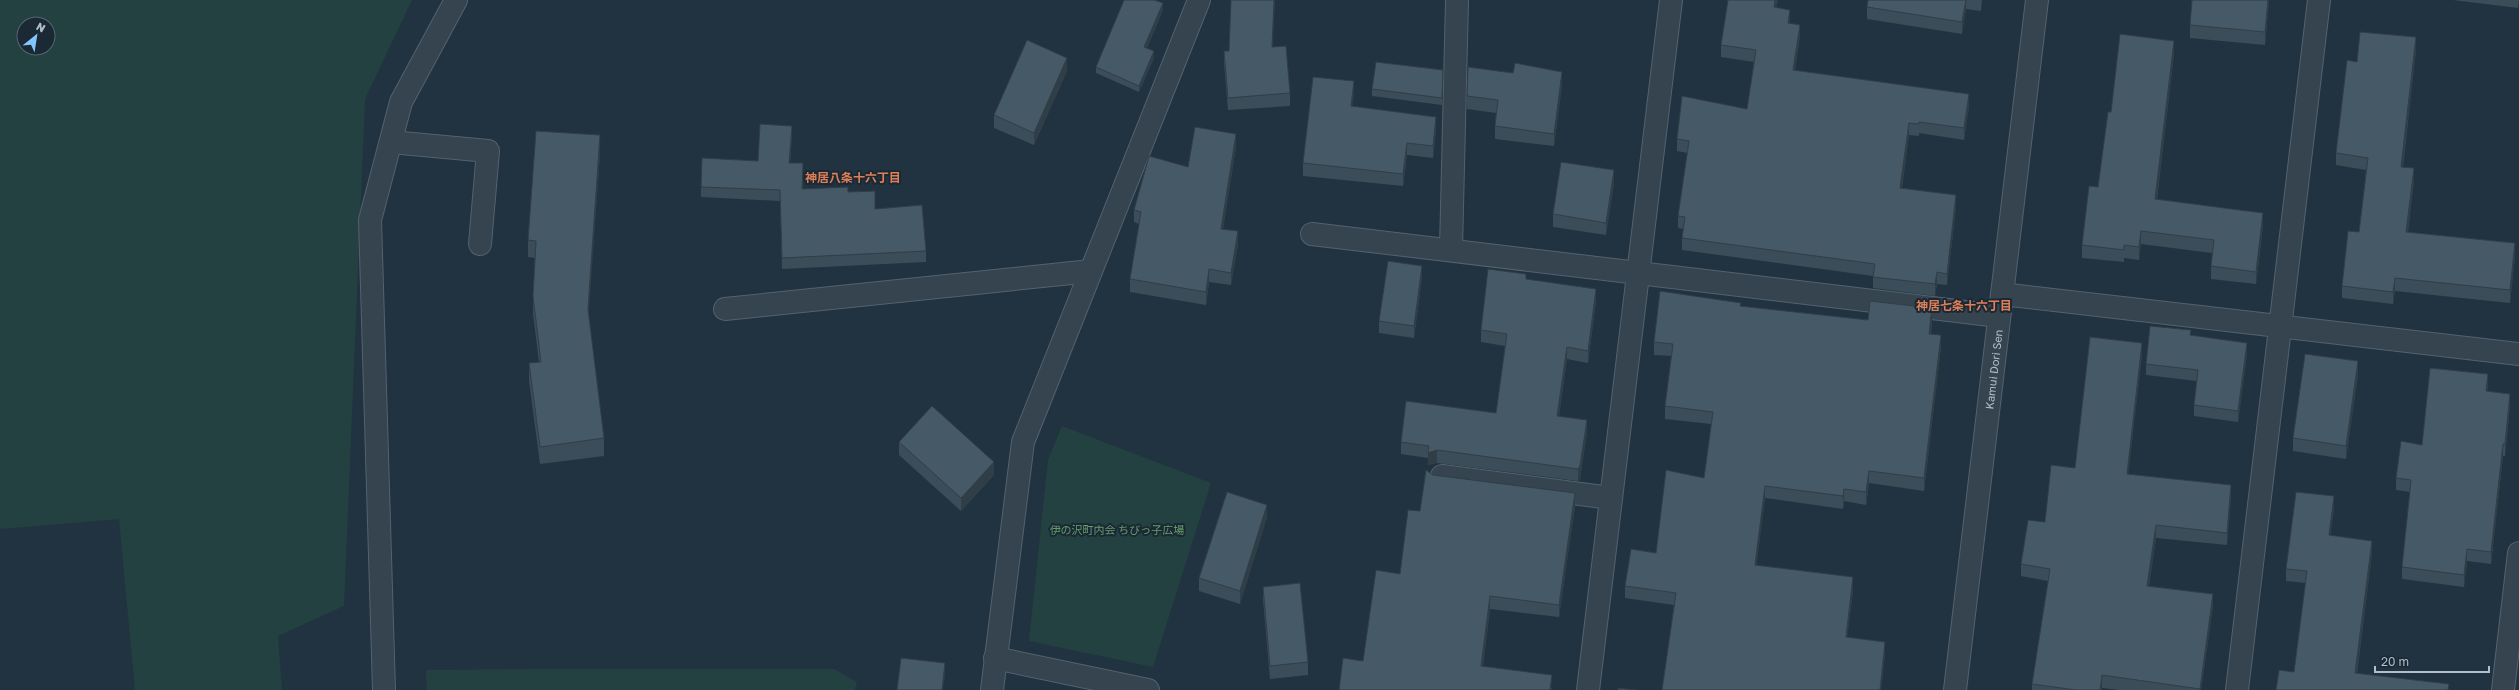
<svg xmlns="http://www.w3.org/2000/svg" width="2519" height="690" font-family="'Golos Text','Noto Sans JP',sans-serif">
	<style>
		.green { fill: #234140; fill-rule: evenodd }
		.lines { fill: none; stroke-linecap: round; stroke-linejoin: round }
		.minor-casing { stroke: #54626e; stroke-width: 24 }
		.minor { stroke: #364450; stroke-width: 22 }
		.wall { fill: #3b4d58 }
		.shaded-wall { fill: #303e47 }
		.building { fill: #455966; stroke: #303e47 }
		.labels { text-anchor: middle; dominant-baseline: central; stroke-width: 4; stroke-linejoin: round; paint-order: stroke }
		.street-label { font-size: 11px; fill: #b2bfcb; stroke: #1b2935 }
		.park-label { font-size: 11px; fill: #669e6b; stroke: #1b2935 }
		.neighbourhood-label { font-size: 12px; font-weight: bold; fill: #df7f58; stroke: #1b2935 }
	</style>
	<rect width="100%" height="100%" fill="#213340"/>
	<!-- green -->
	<path class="green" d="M0,0H412L365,99L344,606L278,636L282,690H135L119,519L0,529ZM24,24H48V48H24Z
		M1062,426L1211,483L1153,667L1029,641L1048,460Z
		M536,669H834L857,682L855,690H427L426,670Z"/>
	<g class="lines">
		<defs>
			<g id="minor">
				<path d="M391,142L488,151L480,244"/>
				<path d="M1312,234L1999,316"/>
				<path d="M1451,249L1457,0"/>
				<path d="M2002,294L2519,354"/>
				<path d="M725,309L1091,271"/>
				<path d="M1442,476L1611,498"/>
				<path d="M995,658L1148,690"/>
				<path d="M384,690L370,220L401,102L456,0"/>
				<path d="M992,690L1023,442L1199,0"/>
				<path d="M1588,690L1671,0"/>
				<path id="s1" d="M1955,690L2037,0"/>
				<path d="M2237,690L2319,0"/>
				<path d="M2503,690L2519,553"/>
			</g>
		</defs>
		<!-- minor casing -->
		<use href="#minor" class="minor-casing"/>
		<!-- minor -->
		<use href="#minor" class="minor"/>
	</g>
	<!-- wall -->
	<path class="wall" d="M1231,0H1275L1272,47L1290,93V106L1228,110L1224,63V51H1229Z
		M1728,0H1778L1776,8L1790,21V23L1800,36L1795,70L1969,106L1964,140L1919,133V136L1909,135L1902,188L1956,207L1947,285L1937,284L1935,296L1873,288V276L1682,250V238L1684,229L1678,228V216L1688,153L1677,151V139L1747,109L1754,62L1721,57V45Z
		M1868,0H1982L1981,11L1966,9L1962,34L1867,19V7Z
		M2192,0H2269L2265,45L2190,38V25Z
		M2453,0H2519L2518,8Z
		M1163,10L1147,48L1154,58L1139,92L1096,73V67Z
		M2416,50L2403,167L2414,181L2408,232L2515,256L2510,303L2395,291L2393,304L2342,298V286L2359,232L2366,170L2336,165V153L2357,62Z
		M2174,54L2157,199L2263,226L2256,284L2211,279V266L2212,253L2141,244L2139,260L2124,258V262L2082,258V245L2098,187L2111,112Z
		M1443,70L1442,105L1372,96V89Z
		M1067,71L1034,145L994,128V115Z
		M1562,85L1554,146L1495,139V126L1496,113L1467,109V96Z
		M1354,94L1352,106L1436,130L1433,158L1407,155L1403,186L1303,176V163Z
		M792,136L790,163L803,174V189L848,192L875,209L926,251V262L782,269L780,201L701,197V187L758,161Z
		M1236,147L1223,229L1238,244L1231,285L1209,282L1206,305L1130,292V279L1139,224L1134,222V210L1188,167Z
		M600,153L588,315L604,438V456L540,464L529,381V363L539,362L533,314V296L535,258L528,257V240Z
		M1614,183L1606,235L1553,227V214Z
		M1422,278L1414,338L1379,333V321Z
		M1526,279L1596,301L1588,363L1567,359L1559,416L1587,432L1580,479L1578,481L1437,463L1428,465V458L1401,454V442L1496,413L1505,346L1481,342V330Z
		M1741,306L1868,320L1932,321L1931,334L1941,347L1924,491L1869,483L1866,505L1844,501L1843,509L1765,498L1756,566L1853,590L1847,637L1885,654L1881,690H1662L1674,605L1625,598V586L1656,553L1704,478L1711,424L1665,419V406L1671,356L1654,355V342Z
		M2191,335L2247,354L2238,422L2194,416V405L2197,381L2146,375V364Z
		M2142,355L2128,474L2231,498L2227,545L2156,538L2149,586L2213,606L2201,690H2119L2102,688V690H2032V684L2048,581L2021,576V564Z
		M2358,374L2346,459L2293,451V438Z
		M2488,386L2487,391L2510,406L2505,456H2503L2491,564L2467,561L2464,587L2402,579V567L2410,492L2396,490V478L2422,445Z
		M899,442L994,475L961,511L899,455Z
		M1433,475L1575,506L1559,617L1490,609L1483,666L1552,688L1551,690H1339L1363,661L1400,574L1420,511Z
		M2334,509L2330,535L2372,553L2357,674L2449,690L2294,672L2306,583L2286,581V569Z
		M1267,517L1240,604L1199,591V578Z
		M1263,587L1308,662V675L1270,679L1263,600Z"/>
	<!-- shaded-wall -->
	<path class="shaded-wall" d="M1274,0H1275L1272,60V47Z
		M1775,0H1778L1774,19V7Z
		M1966,0V9L1962,34V22Z
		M2268,0H2269L2265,45V32Z
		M1163,3V10L1144,54V47Z
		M1790,10V21L1788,35V23Z
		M1800,25V36L1793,82V70Z
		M2416,37V50L2401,179V167Z
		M2174,41V54L2155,212V199Z
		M1154,51V58L1139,92V86Z
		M1067,58V71L1034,145V133Z
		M1562,72V85L1554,146V134Z
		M1354,81V94L1351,118V106Z
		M1969,94V106L1964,140V128Z
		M1436,117V130L1433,158V146Z
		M1909,123V135L1900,200V188Z
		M792,126V136L789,173V163Z
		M1236,134V147L1221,241V229Z
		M600,135V153L588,326V309Z
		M1407,143V155L1403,186V174Z
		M2414,168V181L2406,244V232Z
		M1614,170V183L1606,235V223Z
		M1956,195V207L1947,285V274Z
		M2263,213V226L2256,284V272Z
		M1238,231V244L1231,285V273Z
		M2141,231V244L2139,260V247Z
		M2515,243V256L2510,303V290Z
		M1422,266V278L1414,338V326Z
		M1209,269V282L1206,305V292Z
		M1937,272V284L1935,296V284Z
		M2395,278V291L2393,304V292Z
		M1596,289V301L1588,363V351Z
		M1932,308V321L1929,346V334Z
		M1941,335V347L1924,491V478Z
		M2142,343V355L2127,486V474Z
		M2247,343V354L2238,422V411Z
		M1567,347V359L1557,428V416Z
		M2358,361V374L2346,459V446Z
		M2488,374V386L2486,403V391Z
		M2510,394V406L2505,456V444Z
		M1587,420V432L1580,479L1578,481V469Z
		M2503,444V456L2491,564V552Z
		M1437,450V463L1428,465V453Z
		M994,462V475L961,511V498Z
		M1869,471V483L1866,505V492Z
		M2231,485V498L2227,545V533Z
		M1765,486V498L1755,578V565Z
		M1844,489V501L1843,509V496Z
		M1575,493V506L1559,617V605Z
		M2334,496V509L2329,547V535Z
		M1267,505V517L1240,604V591Z
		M2156,525V538L2147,598V586Z
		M2372,541V553L2355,686V673Z
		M2467,549V561L2464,587V575Z
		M1853,577V590L1846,649V637Z
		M2213,594V606L2201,690H2200Z
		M1490,596V609L1481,679V666Z
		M1885,642V654L1881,690H1880Z
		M945,663V676L943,690H942Z
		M1552,675L1551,690H1550Z
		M2102,675V690H2100Z"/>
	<!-- building -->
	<path class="building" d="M1124,0H1154L1163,3L1144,47L1154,51L1139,86L1096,67Z
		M1231,0H1274L1272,47L1286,46L1290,93L1228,98L1224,51H1229Z
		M1728,0H1775L1774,7L1790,10L1788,23L1800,25L1793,70L1969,94L1964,128L1919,122V124L1909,123L1900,188L1956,195L1947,274L1937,272L1935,284L1873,277L1875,264L1682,238L1685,217L1678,216L1689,141L1677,139L1682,96L1747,109L1756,50L1721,45Z
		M1868,0H1966L1962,22L1867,7Z
		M2192,0H2268L2265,32L2190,25Z
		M2360,32L2416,37L2401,167L2414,168L2406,232L2515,243L2510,290L2395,278L2393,292L2342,286L2348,231L2359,232L2368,158L2336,153L2347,60L2357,62Z
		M2120,34L2174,41L2155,199L2263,213L2256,272L2211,266L2214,240L2141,231L2139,247L2124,245V250L2082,245L2089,186L2098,187L2108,112H2111Z
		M1027,40L1067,58L1034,133L994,115Z
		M1376,62L1443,70L1442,98L1372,89Z
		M1515,63L1562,72L1554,134L1495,126L1498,100L1467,96L1468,67L1513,73Z
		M1313,77L1354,81L1351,106L1436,117L1433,146L1407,143L1403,174L1303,163Z
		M760,124L792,126L789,163H803L802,189L848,187V192L875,191V209L922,205L926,251L782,258L780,190L701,187L702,158L758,161Z
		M1195,127L1236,134L1221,229L1238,231L1231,273L1209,269L1206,292L1130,279L1141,212L1134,210L1149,156L1188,167Z
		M536,131L600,135L588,309L604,438L540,447L529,363L541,362L533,296L536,241L528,240Z
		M1561,162L1614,170L1606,223L1553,214Z
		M1388,261L1422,266L1414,326L1379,321Z
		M1488,269L1526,274V279L1596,289L1588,351L1567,347L1557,416L1587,420L1580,466L1578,469L1437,450L1428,453L1429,446L1401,442L1406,401L1496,413L1507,334L1481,330Z
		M1660,291L1741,303L1740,306L1868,320L1870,301L1932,308L1929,334L1941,335L1924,478L1869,471L1866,492L1844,489L1843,496L1765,486L1755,565L1853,577L1846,637L1885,642L1880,690H1662L1676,593L1625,586L1631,549L1656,553L1666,470L1704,478L1713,412L1665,406L1673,344L1654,342Z
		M2150,326L2191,330L2190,335L2247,343L2238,411L2194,405L2198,370L2146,364Z
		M2090,337L2142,343L2127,474L2231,485L2227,533L2156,525L2147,586L2213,594L2200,689L2102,675L2100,690H2076L2032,684L2050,569L2021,564L2028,520L2045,522L2051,465L2075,468Z
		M2305,354L2358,361L2346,446L2293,438Z
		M2430,368L2488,374L2486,391L2510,394L2505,444H2503L2491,552L2467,549L2464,575L2402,567L2411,480L2396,478L2401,441L2422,445Z
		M932,406L994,462L961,498L899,442Z
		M1426,470L1433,475L1575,493L1559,605L1490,596L1481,666L1552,675L1550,690H1339L1343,658L1363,661L1376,570L1400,574L1408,510L1420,511Z
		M1227,492L1267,505L1240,591L1199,578Z
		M2296,492L2334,496L2329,535L2372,541L2355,673L2449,684L2448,690H2276L2279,670L2294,672L2307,571L2286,569Z
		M1300,583L1308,662L1270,666L1263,587Z
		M901,658L945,663L942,690H897Z
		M1618,688L1636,690H1618Z"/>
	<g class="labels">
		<!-- street labels -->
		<g class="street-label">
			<text stroke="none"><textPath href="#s1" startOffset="323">Kamui Dori Sen</textPath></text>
		</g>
		<!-- park labels -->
		<g class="park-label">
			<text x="1117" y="529">伊の沢町内会 ちびっ子広場</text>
		</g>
		<!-- neighbourhood labels -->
		<g class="neighbourhood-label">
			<text x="853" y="177">神居八条十六丁目</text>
			<text x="1964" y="305">神居七条十六丁目</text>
		</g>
	</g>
	<!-- north arrow -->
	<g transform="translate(36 36) rotate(30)"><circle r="19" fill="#1b2935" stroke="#576571"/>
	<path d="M0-3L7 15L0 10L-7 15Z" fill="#82c5ff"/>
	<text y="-6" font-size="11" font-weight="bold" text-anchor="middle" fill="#b2bfcb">N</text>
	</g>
	<!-- scale -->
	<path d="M2375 666v6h114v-6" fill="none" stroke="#b2bfcb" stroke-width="2"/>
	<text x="2381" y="666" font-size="12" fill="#b2bfcb" stroke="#1b2935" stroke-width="3" paint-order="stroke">20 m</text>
</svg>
